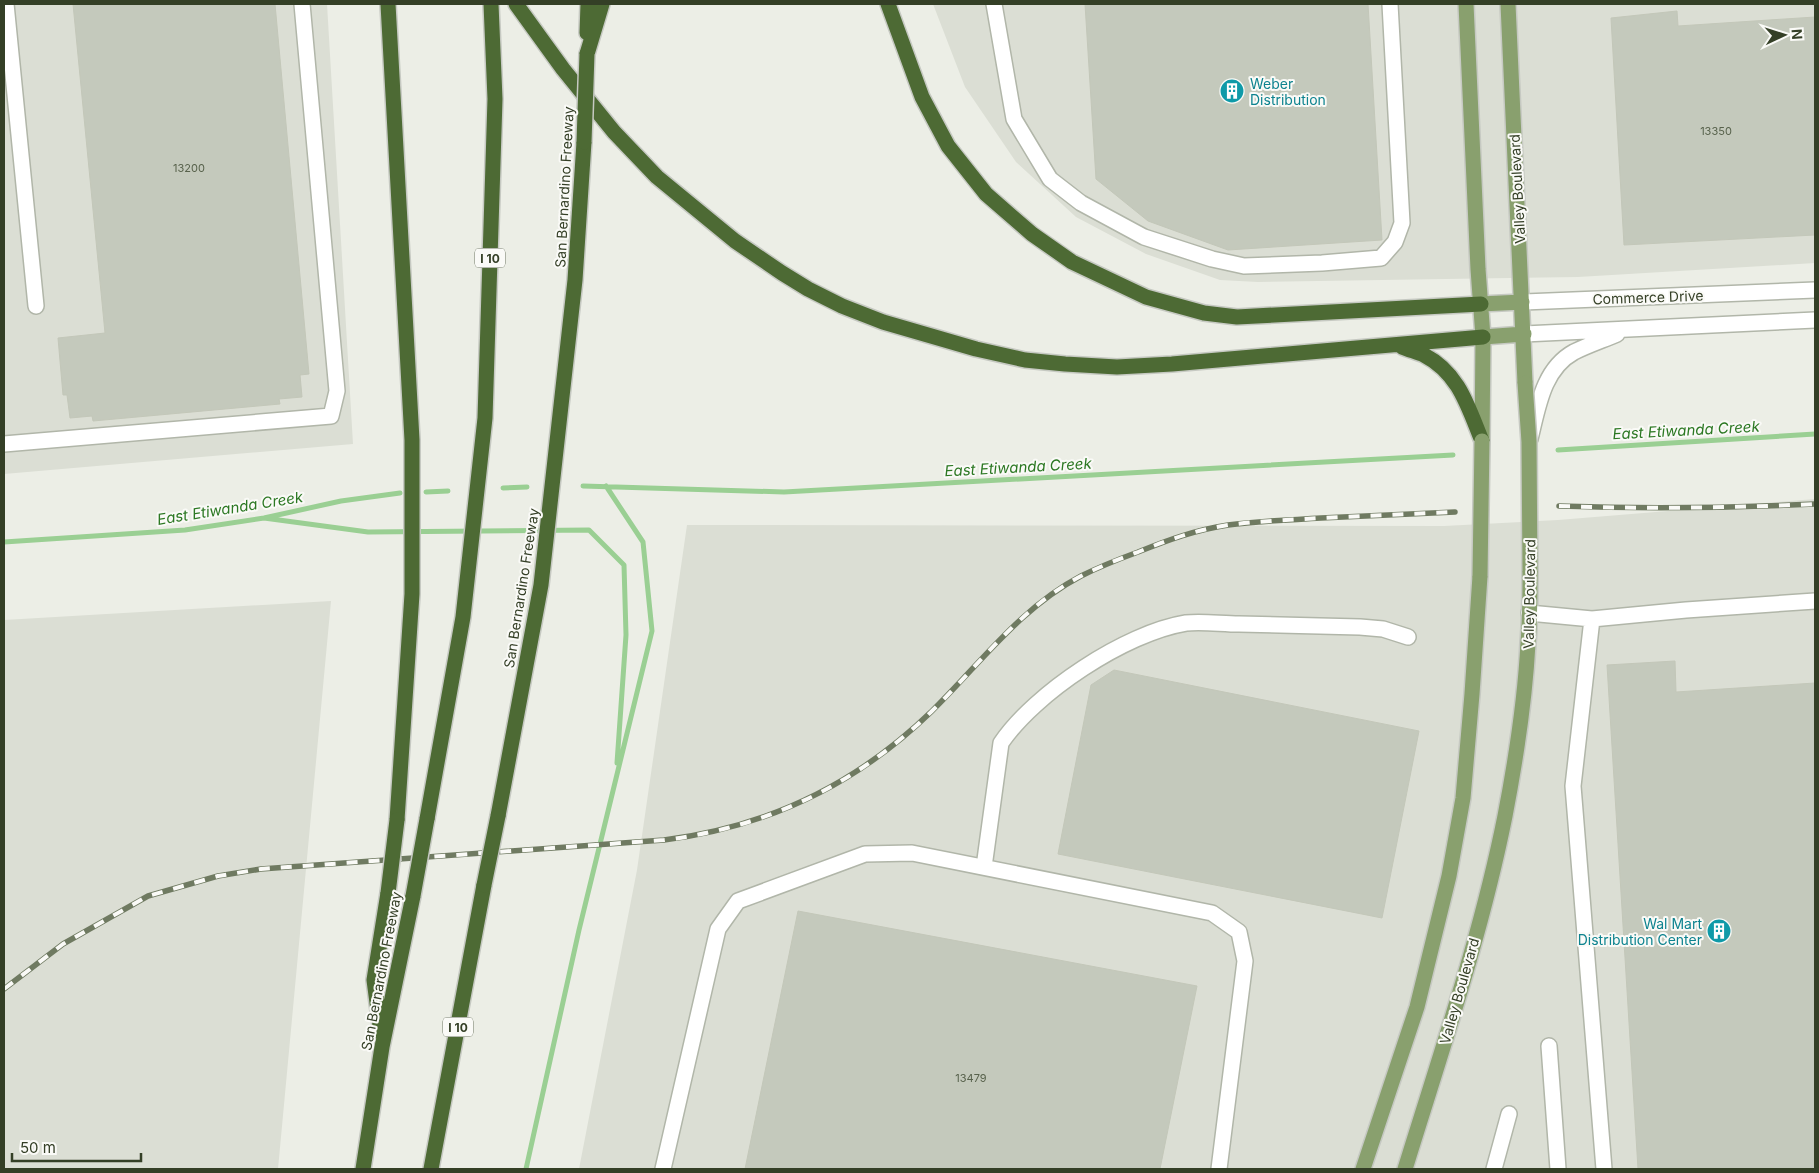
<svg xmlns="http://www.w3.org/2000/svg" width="1819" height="1173" font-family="Inter,sans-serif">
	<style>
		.built { fill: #dbded4 }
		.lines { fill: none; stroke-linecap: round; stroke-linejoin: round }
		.stream { stroke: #9acf93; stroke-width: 5 }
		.building { fill: #c4c9bc; stroke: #c3c7b9 }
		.minor-casing { stroke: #b1b6a9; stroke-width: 18 }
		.major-casing { stroke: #c6c9c2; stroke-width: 18 }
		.highway-casing { stroke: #c6c9c2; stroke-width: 18 }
		.minor { stroke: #fff; stroke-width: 15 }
		.major { stroke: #89a06e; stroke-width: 15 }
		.highway { stroke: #4d6a34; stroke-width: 15 }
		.rail-casing { stroke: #6f7a61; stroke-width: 5.5 }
		.rail { stroke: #fafaf7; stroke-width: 4; stroke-dasharray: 11; stroke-linecap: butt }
		.major-bridge-casing { stroke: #c6c9c2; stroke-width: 18; stroke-linecap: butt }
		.highway-bridge-casing { stroke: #c6c9c2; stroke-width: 18; stroke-linecap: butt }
		.major-bridge { stroke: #89a06e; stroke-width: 15 }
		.highway-bridge { stroke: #4d6a34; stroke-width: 15 }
		.labels { text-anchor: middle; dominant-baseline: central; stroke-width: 4; stroke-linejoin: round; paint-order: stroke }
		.number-label { font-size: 11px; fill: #58624c }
		.shield { fill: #fafaf7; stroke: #6f7765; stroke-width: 1 }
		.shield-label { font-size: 12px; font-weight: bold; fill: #343f26 }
		.culture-label { font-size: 14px; fill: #0d838f; stroke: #fafaf7; text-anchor: start }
		.street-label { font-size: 14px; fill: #343f26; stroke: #fafaf7 }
		.water-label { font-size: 15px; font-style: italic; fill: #2c7823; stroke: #fafaf7 }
	</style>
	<rect width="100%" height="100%" fill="#eceee6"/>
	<!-- built -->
	<path class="built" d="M4,4H327L353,444L4,474Z
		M933,4H1815V263L1578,277L1258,282L1220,280L1146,254L1076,217L1016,162L965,87Z
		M1815,499V1169H579L637,870L687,525L1444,526L1558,520Z
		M331,601L278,1169H4V620Z"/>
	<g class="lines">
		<!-- stream -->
		<path class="stream" d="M1558,450L1815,434
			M583,486L784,492L1453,455
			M503,488L527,487
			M426,492L448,491
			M264,518L368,532L589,530L624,565L626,635L617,763
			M4,542L185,530L264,518L341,501L400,493
			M526,1169L579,930L652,631L643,542L606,486"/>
	</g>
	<!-- building -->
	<path class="building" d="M73,4H275L309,374L300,375L302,397L279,399L280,404L93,421L92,416L70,418L67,395H63L58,338L105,333Z
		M1085,4H1368L1382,240L1228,250L1148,221L1096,179Z
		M1677,11L1678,26L1815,17V235L1624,245L1611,18Z
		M1675,661L1676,692L1815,683V1169H1638L1607,665Z
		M1114,670L1419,731L1382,918L1058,854L1091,685Z
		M798,911L1197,986L1160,1169H745Z"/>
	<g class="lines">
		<defs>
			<path id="minor" d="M6,4L36,306
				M994,4L1014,119L1050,179L1081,203L1144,237L1212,259L1244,266L1322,263L1381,258L1395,242L1402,223L1390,4
				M1522,302L1815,290
				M1524,334L1815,320
				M1530,439C1538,407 1543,369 1574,352C1588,345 1603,340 1617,334
				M4,444L331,416L337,391L302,4
				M1529,613L1592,619L1686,610L1815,601
				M1592,619L1573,786L1604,1169
				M984,867L1001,743C1035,693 1125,633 1186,623C1202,621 1222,624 1239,624C1279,625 1320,626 1360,627L1383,629L1408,637
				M1549,1046L1558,1169
				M663,1169L718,929L738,901L865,854L912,853L1212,913L1239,932L1245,961L1219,1169
				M1494,1169L1509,1114"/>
			<path id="major" d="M1466,4L1478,269L1483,337L1482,441
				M1508,4L1525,383
				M1481,304L1522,302
				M1483,337L1524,334
				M1363,1169L1417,1007L1449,876L1463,798L1472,694L1480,576
				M1405,1169C1441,1052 1481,936 1505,816C1516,759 1525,701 1528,643C1530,619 1530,595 1530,571"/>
			<path id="highway" d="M388,4L412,440V594L397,820
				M516,4L563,69L614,132L657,177L735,241L782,273L808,289L842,306L883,322L976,349L1025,360L1065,364L1117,367L1172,364L1483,337
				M888,4L922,97L948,146L986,194L1032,234L1072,262L1146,297L1204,313L1237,317L1481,304
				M587,33L588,4
				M587,54L602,4
				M1402,347C1409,350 1417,352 1424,355C1459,373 1468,407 1482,441
				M498,816L541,585L575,280L584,142
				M427,819L463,617L485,418L495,99L491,4
				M381,1033L374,980L388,893
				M363,1169L382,1047L413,896
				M431,1169L484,885"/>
		</defs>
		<!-- minor casing -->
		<use href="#minor" class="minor-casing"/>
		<!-- major casing -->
		<use href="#major" class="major-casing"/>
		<!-- highway casing -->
		<use href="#highway" class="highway-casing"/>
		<!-- minor -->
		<use href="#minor" class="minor"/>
		<!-- major -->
		<use href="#major" class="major"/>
		<!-- highway -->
		<use href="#highway" class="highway"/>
		<defs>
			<path id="rail" d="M1559,506C1645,509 1730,508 1815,504
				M4,989L63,944L148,896L218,876L261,869L664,840C769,827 857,784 932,711C980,664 1020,608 1081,576C1099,567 1119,559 1138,552C1168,540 1195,530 1228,525C1258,521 1290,520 1321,518C1366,516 1410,514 1455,512"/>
		</defs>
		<!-- rail casing -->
		<use href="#rail" class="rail-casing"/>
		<!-- rail -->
		<use href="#rail" class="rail"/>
		<defs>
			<path id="major-bridge" d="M1525,383L1529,442L1530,571
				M1480,576L1482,441"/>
			<path id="highway-bridge" d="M584,142L587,54
				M484,885L498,816
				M388,893L397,820
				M413,896L427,819"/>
		</defs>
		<!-- major-bridge casing -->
		<use href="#major-bridge" class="major-bridge-casing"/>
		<!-- highway-bridge casing -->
		<use href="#highway-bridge" class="highway-bridge-casing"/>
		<!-- major-bridge -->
		<use href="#major-bridge" class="major-bridge"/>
		<!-- highway-bridge -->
		<use href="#highway-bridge" class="highway-bridge"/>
	</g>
	<!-- icons -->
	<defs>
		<symbol id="building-disc" viewBox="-11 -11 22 22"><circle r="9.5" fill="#0f9aa8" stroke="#fafaf7"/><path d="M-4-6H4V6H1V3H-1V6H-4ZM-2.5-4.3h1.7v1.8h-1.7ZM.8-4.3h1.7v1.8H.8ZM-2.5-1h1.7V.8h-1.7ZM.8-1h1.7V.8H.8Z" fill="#fff"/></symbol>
	</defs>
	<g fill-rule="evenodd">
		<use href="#building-disc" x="1218" y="77" width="28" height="28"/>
		<use href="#building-disc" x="1705" y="917" width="28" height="28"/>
	</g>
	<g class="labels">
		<!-- number labels -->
		<g class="number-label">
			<text x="1716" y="131">13350</text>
			<text x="189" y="168">13200</text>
			<text x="971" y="1078">13479</text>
		</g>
		<!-- shield labels -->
		<g class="shield">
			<rect x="475" y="248.5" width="30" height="19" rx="4"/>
			<rect x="443" y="1017.5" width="30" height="19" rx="4"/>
		</g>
		<g class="shield-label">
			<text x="490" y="258">I 10</text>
			<text x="458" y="1027">I 10</text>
		</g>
		<!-- culture labels -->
		<g class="culture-label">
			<text x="1250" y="83">Weber<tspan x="1250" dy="16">Distribution</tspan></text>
			<text x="1702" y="923" text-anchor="end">Wal Mart<tspan x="1702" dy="16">Distribution Center</tspan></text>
		</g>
		<!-- street labels -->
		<g class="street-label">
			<text transform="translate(564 187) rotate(-87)">San Bernardino Freeway</text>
			<text transform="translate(1517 189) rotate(-93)">Valley Boulevard</text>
			<text transform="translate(1648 297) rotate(-2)">Commerce Drive</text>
			<text transform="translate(521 588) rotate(-81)">San Bernardino Freeway</text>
			<text transform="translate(1529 594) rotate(-89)">Valley Boulevard</text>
			<text transform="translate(381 971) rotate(-79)">San Bernardino Freeway</text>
			<text transform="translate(1459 991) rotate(-74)">Valley Boulevard</text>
		</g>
		<!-- water labels -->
		<g class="water-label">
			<text transform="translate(1686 430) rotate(-3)">East Etiwanda Creek</text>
			<text transform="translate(1018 467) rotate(-3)">East Etiwanda Creek</text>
			<text transform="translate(230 508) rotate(-9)">East Etiwanda Creek</text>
		</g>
	</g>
	<!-- border -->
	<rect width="1819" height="1173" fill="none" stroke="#343f26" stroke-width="10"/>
	<!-- north arrow -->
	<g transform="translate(1784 35) rotate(86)" stroke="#fafaf7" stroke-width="4" paint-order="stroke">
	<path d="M0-4L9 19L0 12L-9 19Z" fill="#343f26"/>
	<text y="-8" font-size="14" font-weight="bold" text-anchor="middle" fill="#343f26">N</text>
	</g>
	<!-- scale -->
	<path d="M12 1153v8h129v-8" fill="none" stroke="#343f26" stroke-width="2.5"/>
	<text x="20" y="1153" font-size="15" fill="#343f26" stroke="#fafaf7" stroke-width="4" paint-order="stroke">50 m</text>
</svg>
